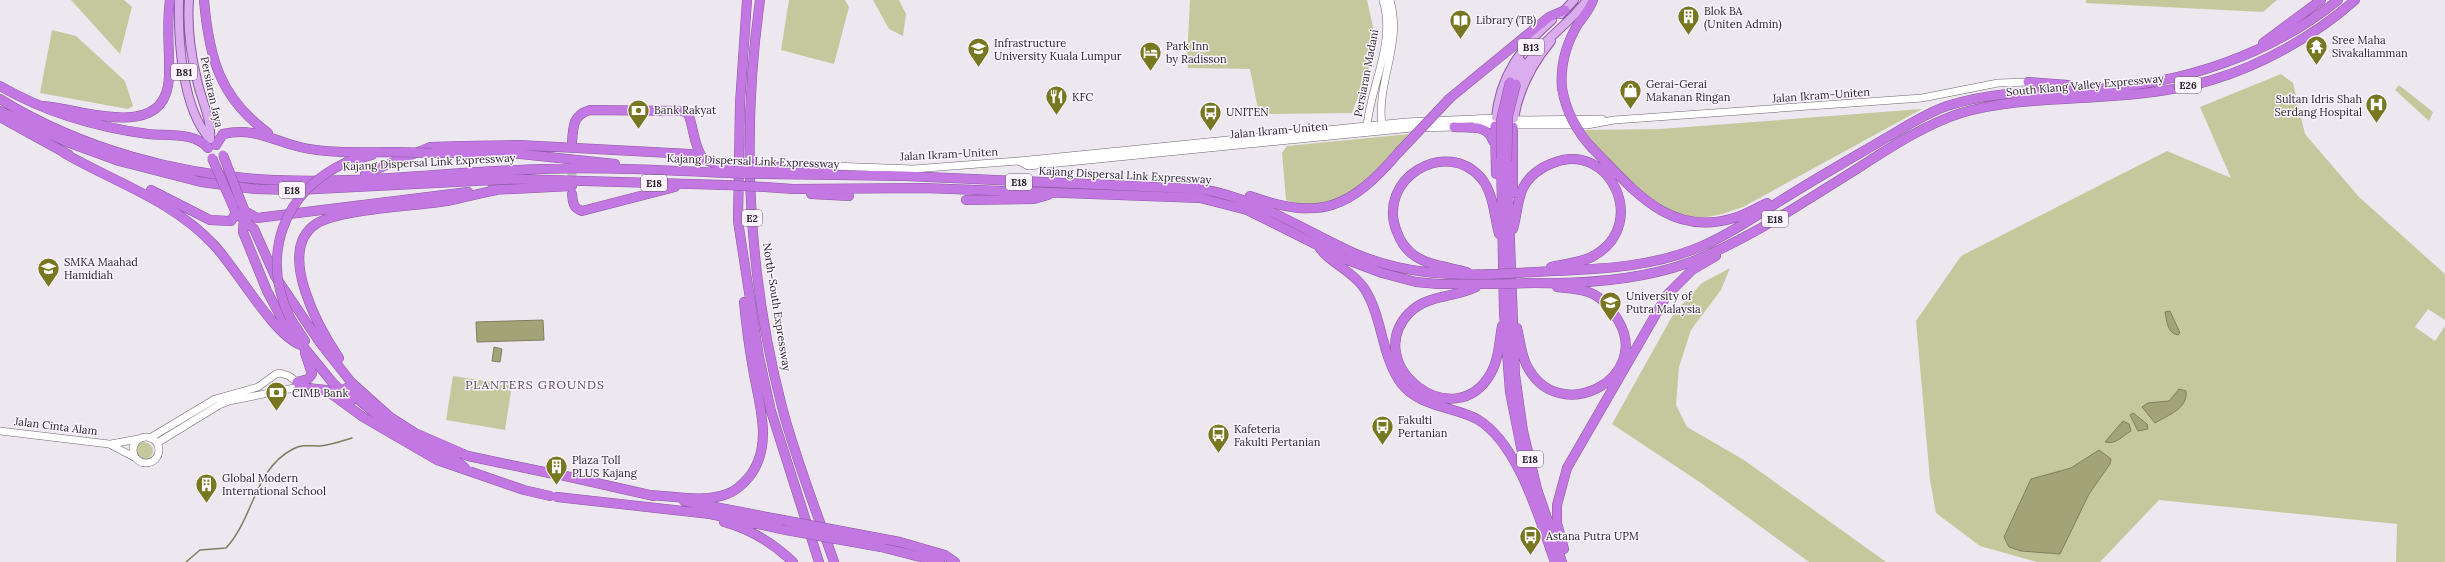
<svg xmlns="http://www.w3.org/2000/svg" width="2445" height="562" font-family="Lora,serif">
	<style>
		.green { fill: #c5c89d }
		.water { fill: #a2a477; stroke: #7d7e5f }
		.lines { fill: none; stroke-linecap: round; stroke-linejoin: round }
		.stream { stroke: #7d7e5f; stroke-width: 1.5 }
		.highway-tunnel { stroke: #c5c0c8; stroke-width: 9; stroke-dasharray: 9 4.5; stroke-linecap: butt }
		.secondary-casing { stroke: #6c666e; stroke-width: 8 }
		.primary-casing { stroke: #8c5aa1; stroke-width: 10 }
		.highway-casing { stroke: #8c5aa1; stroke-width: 10 }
		.secondary { stroke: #fff; stroke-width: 7 }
		.primary { stroke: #dbadee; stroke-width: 8 }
		.highway { stroke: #c377e2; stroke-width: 9 }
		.highway-bridge-casing { stroke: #8c5aa1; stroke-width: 10; stroke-linecap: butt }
		.highway-bridge { stroke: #c377e2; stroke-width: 9 }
		.labels { text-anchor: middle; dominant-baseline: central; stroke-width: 3; stroke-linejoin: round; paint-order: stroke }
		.shield { fill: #fbf4fe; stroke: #676368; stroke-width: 1 }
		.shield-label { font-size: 10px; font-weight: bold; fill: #272528 }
		.poi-label { font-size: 11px; fill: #272528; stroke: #fbf4fe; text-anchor: start }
		.street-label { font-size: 11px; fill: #272528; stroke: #fbf4fe }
		.neighbourhood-label { font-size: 12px; letter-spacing: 1px; fill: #524d55; stroke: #fbf4fe }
	</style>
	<rect width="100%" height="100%" fill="#ede7f0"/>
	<!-- green -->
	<path class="green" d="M71,0H124L132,7L120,54Z
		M789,0H845L849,7L834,64L781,50Z
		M873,0H899L906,14L903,36L889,29Z
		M1190,0H1367L1376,40L1371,62L1352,113L1259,114L1250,69L1188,68L1187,58Z
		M2086,0H2277L2263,12L2086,3Z
		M52,30L76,36L125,81L133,106L128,109L40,93Z
		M2281,74L2293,83L2305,134L2359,197L2445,274V320L2428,309L2415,327L2435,341L2445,326V562H2396L2397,524L2159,500L2100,562H2037L1980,546L1936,513L1930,480L1916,321L1961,256L2167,151L2231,178L2200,107Z
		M2399,85L2433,112L2429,121L2395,90Z
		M1922,109L1743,207C1726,213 1707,220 1689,216C1646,208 1609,163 1584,130L1661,129Z
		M1409,134C1377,170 1340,222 1286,200L1282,153L1287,146Z
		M1730,268L1721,290L1691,330L1679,367L1676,405L1687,427L1744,460L1886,562H1809L1701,483L1612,424L1674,313L1702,283Z
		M453,376L512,385L505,430L446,420Z
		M135 451a9 9 0 1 1 18 0a9 9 0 1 1-18 0Z"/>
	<!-- water -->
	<path class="water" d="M2170,311L2180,333L2178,335C2167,333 2167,321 2165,312Z
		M543,320L544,340L477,342L476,322Z
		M494,347L502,349L500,362L492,361Z
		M2179,389L2186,391C2188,409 2168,415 2155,423L2142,407L2148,403L2169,401Z
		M2133,413L2147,424L2148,429L2138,431L2130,415Z
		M2123,421L2129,424L2131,431C2122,436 2116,445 2105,442Z
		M2099,450L2111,459L2110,464L2089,494L2060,554L2021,551L2009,547L2004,537L2031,479L2071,468Z"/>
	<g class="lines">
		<!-- stream -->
		<path class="stream" d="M186,562L200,550L226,548C254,518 254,469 293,449C303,444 310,446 320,446C331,445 342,441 352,438"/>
		<!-- highway-tunnel -->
		<path class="highway-tunnel" d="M572,143V188"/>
		<defs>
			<path id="secondary" d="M1514,120L1602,119
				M1382,125C1376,82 1403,45 1390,0L1383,2
				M1514,125H1587L1614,120L1922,98L1998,83L2028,82
				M1367,126C1371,84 1396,43 1383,0
				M1475,126L1495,124
				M1019,161L1028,166L1412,128L1459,127
				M832,166L913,169L1019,161L1406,122L1495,118
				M0,431L109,444L134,457
				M133 450a13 13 0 1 1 26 0a13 13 0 1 1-26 0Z
				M150,438L215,399L258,387L276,374L280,373L289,376L297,382L299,387L229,401L219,405L157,443
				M111,444L138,439"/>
			<path id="primary" d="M179,0C178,40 182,109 210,139
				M189,0C187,26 191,55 197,80C201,100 212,119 210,139
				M1561,14L1574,0
				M1510,82L1521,61
				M1516,84C1535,42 1562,33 1587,0
				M1496,117C1500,76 1521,47 1552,20
				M1514,118C1519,89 1532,64 1551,41"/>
			<path id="highway" d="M204,0C209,58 220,98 268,133
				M747,0L740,103L738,221L759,357L771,411L819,562
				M760,0C741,135 748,276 782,407C796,460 816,510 834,562
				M2263,43L2321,0
				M2028,82L2068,85
				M0,86C45,112 96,127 148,134C167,136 195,132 208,148
				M1562,88C1560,65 1566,44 1578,24C1584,16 1590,9 1593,0
				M1450,98L1549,17L1565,10
				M0,99C81,149 181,176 275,180C364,184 454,171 543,169C603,167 664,170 725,173
				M43,106C81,108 166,144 169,77C170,51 166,26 170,0
				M0,111L67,142L119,161L201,182L255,189L297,190L513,179L726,185
				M0,117L69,155
				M1495,126L1496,174
				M1454,127C1469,128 1488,124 1493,141
				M1513,127V193
				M572,143C573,126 573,115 590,110L682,111L688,113C694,128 693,143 702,157
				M216,145L223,134C254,127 271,140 300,147C329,154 364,152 394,152
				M1593,149C1633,189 1669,238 1734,218C1745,215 1756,208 1767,203
				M64,153C116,183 172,200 214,245C236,268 274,336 301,345
				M432,153H511L615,164
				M1501,159L1504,313L1510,392L1528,482
				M1507,161L1515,375L1523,431L1537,489L1562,562
				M347,162L372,155
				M766,167L832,166
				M365,174L430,147L463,146L519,145L690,154L724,167
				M766,174L905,176L1201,189C1257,198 1303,230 1354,253C1400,273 1447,276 1497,274
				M765,187L793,189L924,188L1200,198L1247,210L1345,259L1382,273L1416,282L1438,284H1498
				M151,190L210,220L231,221L236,213
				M491,190L572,186
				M572,194C573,203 573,208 582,211L675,187
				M811,194L849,196
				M1250,196C1321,221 1350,209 1399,152
				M966,200L1034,199L1048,195
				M233,206L236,213L254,229L275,276L321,344L351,382L390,417L415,433L468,456L554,474
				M243,207L245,211L257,218L468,192
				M244,216L243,232L267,291L284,323L332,382L351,401
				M1513,229C1517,216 1517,201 1523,188C1529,176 1541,167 1553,163C1610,140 1649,224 1595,255C1583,263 1565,263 1551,267
				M1318,245C1326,261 1352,270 1364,288C1383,317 1381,356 1401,383C1419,407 1452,406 1477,419C1518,443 1539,518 1555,562
				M1467,272C1450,267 1430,266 1415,256C1407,251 1400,241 1397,232C1375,179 1447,136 1482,179C1494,195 1494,216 1499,234
				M1536,272C1594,269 1649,269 1702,246C1731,234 1758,214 1785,198C1818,177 1852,158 1886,138C1905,127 1926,113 1947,106C1996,90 2047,92 2097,89C2184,83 2270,55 2338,0
				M1535,283C1586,284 1640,280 1688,263C1744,242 1794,208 1844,177C1881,154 1920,126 1961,113C2005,100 2052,100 2098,97C2135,95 2176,91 2212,80C2262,65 2316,35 2355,0
				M1476,287C1454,298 1428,294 1409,313C1360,365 1455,438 1491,373C1499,359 1499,342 1502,326
				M290,318L305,341
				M1517,328C1520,339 1521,355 1527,366C1559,428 1653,378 1618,320C1613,312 1606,302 1598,297C1587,289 1570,289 1557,287
				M339,358C320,330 275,251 316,224C339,209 416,206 447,201C464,198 480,193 497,190
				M297,382L308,379L312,374L305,353
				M299,387L326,390L363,417L437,460L524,490L550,496
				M346,388C366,407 388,425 411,439C429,449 451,454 465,468
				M561,475L654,496
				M649,495C673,496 704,503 727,494C736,491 743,484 749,477C774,445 759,405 753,369C749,346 746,324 744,302
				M557,497L710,514L786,530
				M684,501L783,520
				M724,522C750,529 773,543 793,562
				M900,542L945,555L955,562
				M881,547L940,562
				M1564,549L1557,523V505L1567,468L1667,295L1692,270L1716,256"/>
		</defs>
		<!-- secondary casing -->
		<use href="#secondary" class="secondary-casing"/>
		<!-- primary casing -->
		<use href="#primary" class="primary-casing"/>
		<!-- highway casing -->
		<use href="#highway" class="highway-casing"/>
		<!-- secondary -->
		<use href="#secondary" class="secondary"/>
		<!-- primary -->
		<use href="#primary" class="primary"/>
		<!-- highway -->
		<use href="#highway" class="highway"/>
		<defs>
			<path id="highway-bridge" d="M1562,88C1566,112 1576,131 1593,149
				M394,152L432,153
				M1399,152L1450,98
				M223,155L243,207
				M212,158L233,206
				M1501,159V120L1510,82
				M1507,161L1508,116L1516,84
				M724,167H766
				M725,173L766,174
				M726,185L765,187
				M1497,274L1536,272
				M1498,284L1535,283
				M290,318C260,255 283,191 347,162
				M783,520L900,542
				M786,530L881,547"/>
		</defs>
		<!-- highway-bridge casing -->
		<use href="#highway-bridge" class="highway-bridge-casing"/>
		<!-- highway-bridge -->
		<use href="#highway-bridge" class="highway-bridge"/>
	</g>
	<!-- icons -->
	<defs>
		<symbol id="building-pin" viewBox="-11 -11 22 30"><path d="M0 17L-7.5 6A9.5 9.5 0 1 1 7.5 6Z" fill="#76771e" stroke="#fbf4fe"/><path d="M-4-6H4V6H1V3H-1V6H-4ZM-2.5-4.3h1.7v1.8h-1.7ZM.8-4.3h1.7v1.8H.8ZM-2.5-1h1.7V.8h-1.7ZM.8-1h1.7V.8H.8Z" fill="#fff"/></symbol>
		<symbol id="library-pin" viewBox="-11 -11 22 30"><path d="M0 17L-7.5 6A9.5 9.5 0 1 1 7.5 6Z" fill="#76771e" stroke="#fbf4fe"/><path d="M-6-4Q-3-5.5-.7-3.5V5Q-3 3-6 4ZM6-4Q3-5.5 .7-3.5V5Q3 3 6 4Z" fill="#fff"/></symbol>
		<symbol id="temple-pin" viewBox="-11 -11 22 30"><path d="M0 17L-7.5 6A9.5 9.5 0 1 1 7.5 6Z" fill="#76771e" stroke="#fbf4fe"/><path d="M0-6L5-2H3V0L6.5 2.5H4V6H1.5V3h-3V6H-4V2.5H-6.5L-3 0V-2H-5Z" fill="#fff"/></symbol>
		<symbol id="university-pin" viewBox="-11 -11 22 30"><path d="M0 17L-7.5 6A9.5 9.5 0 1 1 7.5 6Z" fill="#76771e" stroke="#fbf4fe"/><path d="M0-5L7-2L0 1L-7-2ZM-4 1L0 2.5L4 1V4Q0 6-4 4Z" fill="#fff"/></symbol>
		<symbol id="hotel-pin" viewBox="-11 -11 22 30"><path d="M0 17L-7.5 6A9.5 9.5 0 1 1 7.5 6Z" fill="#76771e" stroke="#fbf4fe"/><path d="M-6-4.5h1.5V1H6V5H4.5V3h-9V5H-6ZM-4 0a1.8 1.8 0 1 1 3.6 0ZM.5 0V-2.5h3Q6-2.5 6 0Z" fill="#fff"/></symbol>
		<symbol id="shop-pin" viewBox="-11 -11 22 30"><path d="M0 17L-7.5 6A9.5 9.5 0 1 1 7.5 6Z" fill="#76771e" stroke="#fbf4fe"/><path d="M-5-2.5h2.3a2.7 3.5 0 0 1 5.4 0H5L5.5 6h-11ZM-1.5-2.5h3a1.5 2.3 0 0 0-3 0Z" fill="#fff"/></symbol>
		<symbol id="restaurant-pin" viewBox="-11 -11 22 30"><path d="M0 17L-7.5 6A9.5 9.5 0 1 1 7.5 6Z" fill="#76771e" stroke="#fbf4fe"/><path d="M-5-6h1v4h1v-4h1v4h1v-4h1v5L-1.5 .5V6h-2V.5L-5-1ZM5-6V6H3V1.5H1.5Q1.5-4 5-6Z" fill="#fff"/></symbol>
		<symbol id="hospital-pin" viewBox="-11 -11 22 30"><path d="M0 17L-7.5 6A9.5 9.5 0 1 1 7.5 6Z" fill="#76771e" stroke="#fbf4fe"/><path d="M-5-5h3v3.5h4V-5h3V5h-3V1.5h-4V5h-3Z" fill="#fff"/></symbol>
		<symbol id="bank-pin" viewBox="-11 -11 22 30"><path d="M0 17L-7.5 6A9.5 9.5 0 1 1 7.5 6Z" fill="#76771e" stroke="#fbf4fe"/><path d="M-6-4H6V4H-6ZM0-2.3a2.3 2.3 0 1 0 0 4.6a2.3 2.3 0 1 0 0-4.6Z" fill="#fff"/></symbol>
		<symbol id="bus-pin" viewBox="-11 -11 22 30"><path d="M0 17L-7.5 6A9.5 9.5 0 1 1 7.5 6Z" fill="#76771e" stroke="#fbf4fe"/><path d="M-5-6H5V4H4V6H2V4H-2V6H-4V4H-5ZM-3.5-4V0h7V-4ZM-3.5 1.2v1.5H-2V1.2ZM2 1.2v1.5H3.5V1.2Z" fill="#fff"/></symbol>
		<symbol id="school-pin" viewBox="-11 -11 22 30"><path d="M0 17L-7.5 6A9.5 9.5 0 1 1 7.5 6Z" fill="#76771e" stroke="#fbf4fe"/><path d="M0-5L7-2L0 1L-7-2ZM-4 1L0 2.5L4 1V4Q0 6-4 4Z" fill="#fff"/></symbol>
	</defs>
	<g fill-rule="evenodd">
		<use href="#building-pin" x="1676" y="4" width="25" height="34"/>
		<use href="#library-pin" x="1448" y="8" width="25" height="34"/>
		<use href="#temple-pin" x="2304" y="34" width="25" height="34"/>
		<use href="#university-pin" x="966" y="36" width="25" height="34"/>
		<use href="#hotel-pin" x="1138" y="40" width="25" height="34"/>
		<use href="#shop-pin" x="1618" y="78" width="25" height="34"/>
		<use href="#restaurant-pin" x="1044" y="84" width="25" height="34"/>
		<use href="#hospital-pin" x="2364" y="92" width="25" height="34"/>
		<use href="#bank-pin" x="626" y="98" width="25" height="34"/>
		<use href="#bus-pin" x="1198" y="100" width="25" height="34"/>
		<use href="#school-pin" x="36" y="256" width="25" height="34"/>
		<use href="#university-pin" x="1598" y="290" width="25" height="34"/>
		<use href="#bank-pin" x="264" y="380" width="25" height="34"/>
		<use href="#bus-pin" x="1370" y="414" width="25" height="34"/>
		<use href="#bus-pin" x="1206" y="422" width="25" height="34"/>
		<use href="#building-pin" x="544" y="454" width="25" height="34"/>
		<use href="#building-pin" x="194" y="472" width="25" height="34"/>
		<use href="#bus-pin" x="1518" y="524" width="25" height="34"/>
	</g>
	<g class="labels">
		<!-- shield labels -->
		<g class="shield">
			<rect x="1518" y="39" width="26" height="16" rx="3"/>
			<rect x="171" y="64" width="26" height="16" rx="3"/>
			<rect x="2175" y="77" width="26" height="16" rx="3"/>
			<rect x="1006" y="174" width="26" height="16" rx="3"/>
			<rect x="641" y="175" width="26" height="16" rx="3"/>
			<rect x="279" y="182" width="26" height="16" rx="3"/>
			<rect x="742" y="210" width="20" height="16" rx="3"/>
			<rect x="1762" y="211" width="26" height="16" rx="3"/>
			<rect x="1517" y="451" width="26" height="16" rx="3"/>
		</g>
		<g class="shield-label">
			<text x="1531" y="47">B13</text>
			<text x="184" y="72">B81</text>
			<text x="2188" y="85">E26</text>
			<text x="1019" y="182">E18</text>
			<text x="654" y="183">E18</text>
			<text x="292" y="190">E18</text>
			<text x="752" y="218">E2</text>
			<text x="1775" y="219">E18</text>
			<text x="1530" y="459">E18</text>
		</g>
		<!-- poi labels -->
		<g class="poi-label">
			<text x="1704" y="11">Blok BA<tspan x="1704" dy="13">(Uniten Admin)</tspan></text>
			<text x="1476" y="20">Library (TB)</text>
			<text x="2332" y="40">Sree Maha<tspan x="2332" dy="13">Sivakaliamman</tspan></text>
			<text x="994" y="43">Infrastructure<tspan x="994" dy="13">University Kuala Lumpur</tspan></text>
			<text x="1166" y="46">Park Inn<tspan x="1166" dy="13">by Radisson</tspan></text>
			<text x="1646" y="84">Gerai-Gerai<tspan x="1646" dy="13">Makanan Ringan</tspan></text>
			<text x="1072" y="97">KFC</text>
			<text x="2362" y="99" text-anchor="end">Sultan Idris Shah<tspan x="2362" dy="13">Serdang Hospital</tspan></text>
			<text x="654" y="110">Bank Rakyat</text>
			<text x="1226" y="112">UNITEN</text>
			<text x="64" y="262">SMKA Maahad<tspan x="64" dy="13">Hamidiah</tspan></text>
			<text x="1626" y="296">University of<tspan x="1626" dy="13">Putra Malaysia</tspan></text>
			<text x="292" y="393">CIMB Bank</text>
			<text x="1398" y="420">Fakulti<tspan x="1398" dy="13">Pertanian</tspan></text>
			<text x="1234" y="429">Kafeteria<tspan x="1234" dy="13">Fakulti Pertanian</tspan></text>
			<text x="572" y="460">Plaza Toll<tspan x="572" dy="13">PLUS Kajang</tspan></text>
			<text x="222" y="478">Global Modern<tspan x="222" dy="13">International School</tspan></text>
			<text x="1546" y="536">Astana Putra UPM</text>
		</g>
		<!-- street labels -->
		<g class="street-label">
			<text transform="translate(1366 73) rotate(-79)">Persiaran Madani</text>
			<text transform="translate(2085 85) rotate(-5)">South Klang Valley Expressway</text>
			<text transform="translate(212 92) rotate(78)">Persiaran Jaya</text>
			<text transform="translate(1821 95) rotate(-4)">Jalan Ikram-Uniten</text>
			<text transform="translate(1279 130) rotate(-5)">Jalan Ikram-Uniten</text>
			<text transform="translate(949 154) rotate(-3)">Jalan Ikram-Uniten</text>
			<text transform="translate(753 161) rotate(2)">Kajang Dispersal Link Expressway</text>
			<text transform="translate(429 162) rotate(-3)">Kajang Dispersal Link Expressway</text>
			<text transform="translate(1125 175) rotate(3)">Kajang Dispersal Link Expressway</text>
			<text transform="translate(777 307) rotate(81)">North–South Expressway</text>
			<text transform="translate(56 426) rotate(7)">Jalan Cinta Alam</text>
		</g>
		<!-- neighbourhood labels -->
		<g class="neighbourhood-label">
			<text x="535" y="384">PLANTERS GROUNDS</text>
		</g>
	</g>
</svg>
